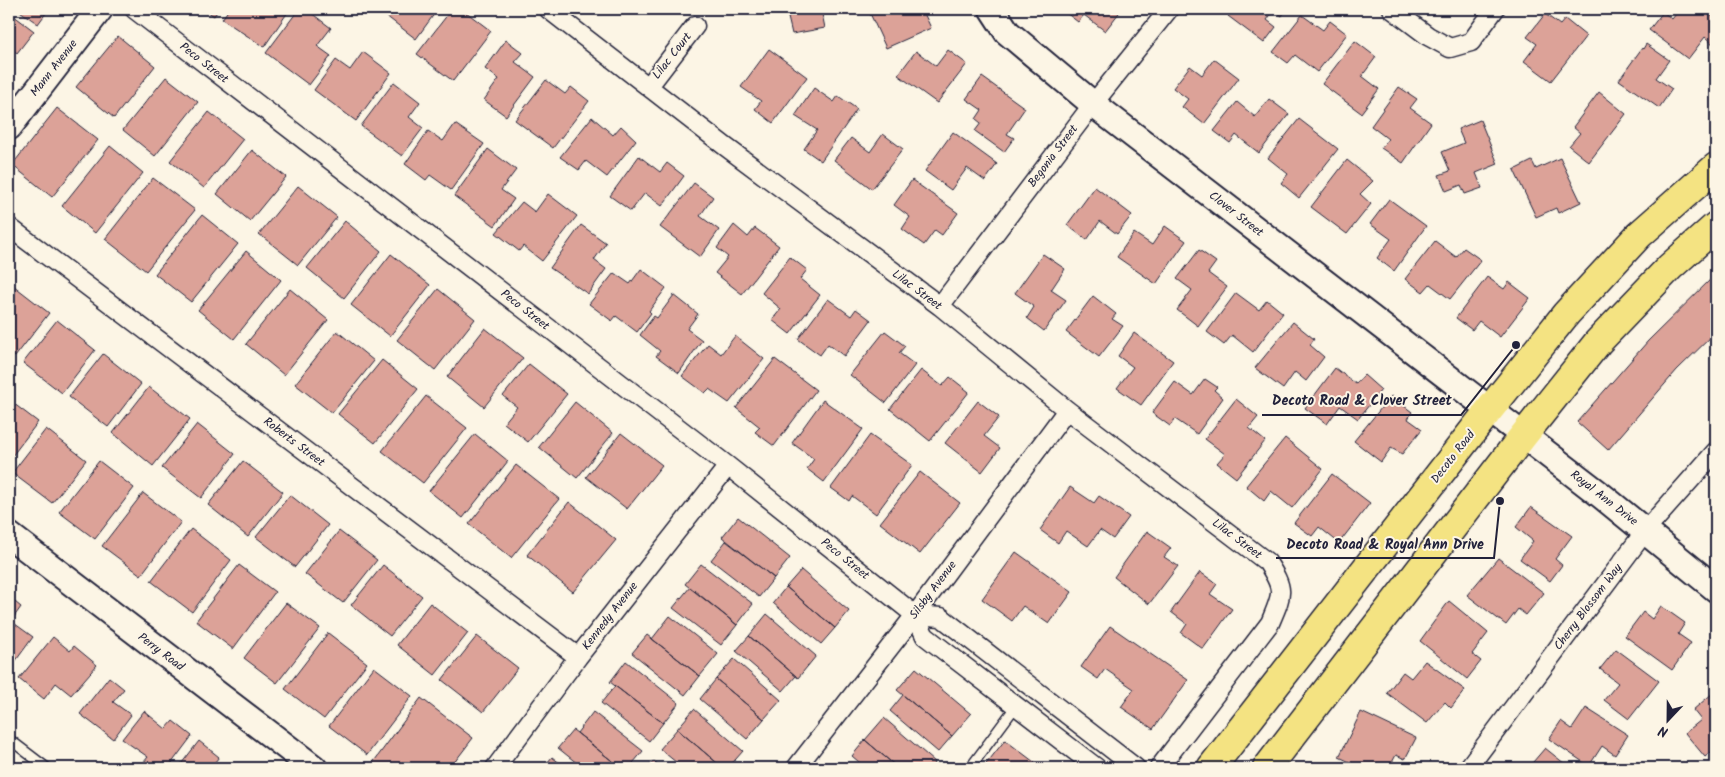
<svg xmlns="http://www.w3.org/2000/svg" width="1725" height="777" font-family="Kalam,sans-serif">
	<style>
		.building { fill: #dca298; stroke: #22223b }
		.lines { fill: none; stroke-linecap: round; stroke-linejoin: round }
		.lane-casing { stroke: #22223b; stroke-width: 12 }
		.street-casing { stroke: #22223b; stroke-width: 21 }
		.secondary-casing { stroke: #22223b; stroke-width: 29 }
		.primary-casing { stroke: #22223b; stroke-width: 31 }
		.lane { stroke: #fcf5e5; stroke-width: 9 }
		.street { stroke: #fcf5e5; stroke-width: 18 }
		.secondary { stroke: #fcf5e5; stroke-width: 25 }
		.primary { stroke: #f4e382; stroke-width: 28 }
		.labels { text-anchor: middle; dominant-baseline: central; stroke-width: 4; stroke-linejoin: round; paint-order: stroke }
		.street-label { font-size: 12px; fill: #22223b; stroke: #fcf5e5 }
		.leader { fill: none; stroke: #22223b; stroke-width: 2 }
		.callout-dot { fill: #22223b; stroke: #fcf5e5; stroke-width: 2 }
		.callout-label { font-size: 14px; text-anchor: middle; font-weight: bold; fill: #22223b; stroke: #fcf5e5; stroke-width: 4; stroke-linejoin: round; paint-order: stroke }
	</style>
	<rect width="100%" height="100%" fill="#fcf5e5"/>
	<filter id="ink" filterUnits="userSpaceOnUse"><feTurbulence type="fractalNoise" baseFrequency=".02" numOctaves="2"/><feDisplacementMap in="SourceGraphic" scale="10" xChannelSelector="R" yChannelSelector="G"/><feConvolveMatrix kernelMatrix="1 2 1 2 8 2 1 2 1" color-interpolation-filters="sRGB"/></filter>
	<g filter="url(#ink)">
		<!-- building -->
		<path class="building" d="M17,9H49L38,24Z
			M204,9H219L214,16Z
			M229,9H290L264,47L222,19Z
			M299,9H306L331,28L317,46L331,56L309,85L266,53Z
			M377,9H430L435,13L416,39Z
			M452,9H462L491,31L453,81L417,54Z
			M786,9H821L825,28L792,34Z
			M868,9H928L923,11L931,28L886,48Z
			M1061,9H1122L1105,31L1084,15L1078,22Z
			M1234,9H1287L1282,16L1274,10L1267,20L1276,27L1264,43L1228,16Z
			M1680,9H1703L1716,19V44L1715,46L1705,37L1688,59L1649,30L1663,12L1672,19Z
			M9,12L34,31L17,53L11,49L9,51Z
			M1545,14L1560,25L1565,19L1586,36L1551,81L1524,61L1537,44L1527,37Z
			M1302,15L1323,30L1330,21L1347,34L1317,72L1295,55L1288,63L1273,52Z
			M118,36L155,66L114,118L76,87Z
			M506,40L523,53L515,62L535,77L506,116L484,100L499,79L485,69Z
			M1355,41L1376,57L1362,76L1379,89L1361,113L1322,84Z
			M1646,44L1669,60L1656,78L1672,89L1659,108L1619,80L1642,48L1643,49Z
			M769,49L807,77L773,123L755,109L761,101L741,87Z
			M948,50L967,64L937,103L898,75L916,51L936,66Z
			M363,52L391,73L356,121L314,90L336,60L350,70Z
			M1214,59L1239,78L1204,124L1182,107L1188,99L1173,88L1190,66L1202,75Z
			M166,77L198,102L155,156L123,130Z
			M982,77L1025,108L1007,134L1014,138L1004,152L975,131L981,123L976,119L982,110L966,99Z
			M546,80L565,94L571,87L589,101L553,148L515,120Z
			M394,82L420,102L409,117L423,128L402,156L361,126Z
			M1399,87L1417,99L1410,108L1431,123L1403,163L1381,148L1388,139L1371,126Z
			M814,88L834,102L838,96L857,109L821,161L804,149L817,130L795,116Z
			M1599,92L1626,114L1589,162L1569,146L1580,133L1573,127Z
			M1269,99L1289,114L1259,153L1236,135L1230,143L1214,131L1237,102L1255,117Z
			M57,108L98,140L52,197L12,165Z
			M209,112L243,139L204,188L170,161Z
			M592,117L613,135L621,126L636,140L607,177L586,161L579,170L560,157Z
			M1299,119L1338,149L1299,198L1281,183L1288,174L1268,158Z
			M1480,120L1498,164L1476,173L1482,188L1465,194L1461,185L1446,191L1439,175L1450,171L1442,152L1464,143L1458,129Z
			M455,124L484,144L451,190L430,175L426,180L405,164L428,131L443,141Z
			M953,132L997,164L985,181L967,168L951,190L925,171Z
			M883,134L903,149L872,189L834,160L851,138L870,152Z
			M110,146L143,173L95,233L62,206Z
			M488,149L516,170L501,190L514,199L495,226L454,196Z
			M252,150L286,177L250,221L217,194Z
			M639,156L660,172L667,163L684,176L662,206L645,193L631,211L610,196Z
			M1560,158L1581,202L1558,213L1556,208L1536,217L1514,170L1532,161L1536,169Z
			M1347,160L1373,181L1360,194L1371,204L1347,234L1311,207Z
			M153,178L195,210L146,271L105,239Z
			M912,180L958,213L942,235L935,230L924,245L902,229L910,217L894,205Z
			M694,183L713,197L700,216L719,230L700,257L660,227Z
			M298,186L337,217L298,265L259,234Z
			M1095,187L1132,215L1117,234L1100,221L1087,240L1067,225Z
			M548,194L577,216L542,261L523,246L519,251L496,233L522,202L535,212Z
			M1389,199L1426,226L1394,271L1377,258L1391,239L1370,224Z
			M202,215L238,244L191,302L155,274Z
			M345,221L381,251L344,298L307,268Z
			M581,225L606,243L594,260L606,269L588,294L550,268Z
			M734,225L748,237L755,228L779,246L742,294L715,273L728,257L717,248Z
			M1165,226L1186,241L1156,284L1117,257L1134,233L1152,245Z
			M1435,241L1456,257L1464,248L1481,260L1450,299L1430,284L1423,292L1405,279Z
			M1199,250L1216,262L1208,273L1227,287L1198,326L1177,310L1192,290L1177,279Z
			M246,251L281,280L234,339L198,310Z
			M391,254L430,285L390,336L351,305Z
			M1043,254L1065,269L1051,290L1066,300L1044,331L1027,318L1034,307L1015,293Z
			M790,257L807,270L800,279L820,295L790,334L772,320L781,309L762,293Z
			M641,269L666,288L649,311L651,313L637,332L616,316L612,321L589,304L614,273L630,284Z
			M1716,274V332L1677,370L1608,450L1577,422L1648,341Z
			M1487,277L1504,289L1509,282L1530,298L1500,337L1479,321L1472,330L1456,318Z
			M9,282L49,313L15,357L9,352Z
			M290,289L328,320L284,375L246,344Z
			M438,289L475,319L435,370L397,340Z
			M1236,293L1259,310L1267,300L1283,313L1253,352L1232,335L1224,345L1207,332Z
			M674,295L698,314L687,329L702,340L679,373L656,356L660,351L640,335L654,316L657,318Z
			M1093,296L1116,314L1112,319L1123,326L1099,357L1066,332Z
			M828,299L851,316L856,309L871,320L844,356L828,344L820,355L798,339Z
			M57,320L95,350L62,393L23,363Z
			M1293,322L1314,339L1310,345L1324,357L1306,381L1295,372L1283,389L1255,368Z
			M485,328L523,358L484,407L447,377Z
			M337,331L374,361L332,413L295,384Z
			M885,331L905,346L899,353L915,365L886,403L850,375Z
			M1134,333L1173,361L1141,405L1117,388L1133,367L1118,356Z
			M735,336L764,359L729,403L709,389L705,393L682,376L708,344L721,354Z
			M103,354L141,384L108,427L69,397Z
			M775,359L816,390L774,446L755,432L760,427L736,408Z
			M382,360L418,389L375,443L338,414Z
			M529,364L567,394L528,442L504,423L517,407L503,396Z
			M1335,368L1356,384L1364,375L1381,390L1358,419L1340,406L1327,424L1305,408Z
			M921,370L942,386L950,377L969,392L930,441L890,409Z
			M1205,379L1217,387L1214,390L1223,398L1197,434L1175,419L1170,426L1152,413L1175,382L1193,395Z
			M149,387L190,419L153,466L113,433Z
			M426,396L467,428L423,483L382,451Z
			M1391,396L1412,412L1408,419L1422,429L1402,454L1391,448L1381,462L1354,441Z
			M1236,399L1258,417L1249,428L1265,441L1236,478L1217,463L1225,454L1205,439Z
			M9,400L38,422L9,460Z
			M823,400L863,429L824,482L807,469L814,459L792,443Z
			M978,401L999,417L984,436L1000,448L982,472L945,443Z
			M575,402L613,433L577,478L539,447Z
			M197,424L235,454L201,498L162,468Z
			M46,429L86,460L52,503L12,473Z
			M621,433L662,465L627,509L586,477Z
			M475,434L508,461L463,518L429,491Z
			M870,435L912,465L876,514L852,496L849,501L831,488Z
			M1285,438L1323,469L1292,508L1271,491L1264,501L1246,486Z
			M99,461L134,488L95,539L59,512Z
			M243,461L283,492L248,537L208,505Z
			M516,465L559,499L511,558L469,524Z
			M920,472L960,503L920,554L880,523Z
			M1332,474L1370,503L1339,543L1319,527L1312,536L1294,523Z
			M1070,487L1094,503L1099,496L1129,517L1113,539L1100,530L1088,546L1066,531L1058,543L1040,530Z
			M143,493L181,522L141,575L102,546Z
			M290,495L328,525L295,567L256,537Z
			M569,502L616,540L573,592L527,555Z
			M1531,507L1572,536L1555,559L1562,565L1550,581L1520,559L1533,541L1516,527Z
			M738,517L790,558L774,578L722,537Z
			M191,529L231,560L192,612L151,581Z
			M339,531L377,560L343,603L305,574Z
			M1147,531L1171,548L1164,557L1178,566L1149,604L1114,577Z
			M726,541L774,578L759,597L711,560Z
			M1016,552L1072,592L1049,624L1023,606L1012,621L982,599Z
			M1498,558L1544,593L1526,615L1518,609L1506,625L1467,595Z
			M701,564L753,604L737,625L685,584Z
			M239,565L275,592L233,649L196,621Z
			M383,565L422,596L390,636L351,605Z
			M801,570L849,611L835,628L786,587Z
			M1200,572L1217,584L1210,594L1232,609L1203,649L1181,633L1187,624L1171,612Z
			M690,587L737,625L721,645L673,608Z
			M786,587L835,628L821,644L773,603Z
			M9,597L21,607L11,621L33,637L9,670Z
			M1449,601L1488,633L1472,654L1481,661L1467,679L1420,641Z
			M286,603L320,628L277,683L244,658Z
			M430,603L468,633L435,675L397,645Z
			M1661,606L1685,623L1678,634L1691,643L1672,670L1625,636L1643,612L1652,619Z
			M767,614L816,656L798,678L749,636Z
			M670,616L718,654L700,676L652,639Z
			M1110,626L1188,680L1153,729L1121,707L1134,689L1105,669L1098,679L1081,667Z
			M328,633L367,663L324,719L285,689Z
			M647,635L700,676L685,695L632,653Z
			M477,636L518,668L483,712L442,680Z
			M749,636L796,676L783,691L736,651Z
			M53,637L70,651L74,646L97,665L71,695L56,683L44,699L19,679Z
			M1616,649L1659,681L1629,719L1604,700L1618,683L1600,669Z
			M734,659L781,700L764,719L716,679Z
			M626,661L679,703L663,723L610,682Z
			M1425,661L1465,690L1451,708L1445,702L1427,723L1387,693L1403,672L1411,678Z
			M374,667L412,696L367,755L329,726Z
			M916,668L971,714L952,736L897,690Z
			M109,677L124,689L113,702L131,715L113,739L80,714Z
			M716,679L764,719L747,739L700,699Z
			M615,686L663,723L649,741L601,703Z
			M1713,693L1716,697V748L1705,757L1685,733L1701,720L1693,710Z
			M903,695L952,736L938,752L890,711Z
			M421,698L473,738L450,768H377L372,764Z
			M1586,708L1628,735L1615,755L1602,746L1589,766L1549,739L1561,721L1572,729Z
			M694,709L743,751L728,768H723L677,729Z
			M144,711L166,729L173,721L192,736L168,768H139L148,757L122,739Z
			M593,712L643,751L629,768H621L577,733Z
			M1361,712L1416,738L1405,759L1396,755L1389,768H1363L1339,757Z
			M884,718L935,762L930,768H898L865,740Z
			M677,729L723,768H683L660,749Z
			M573,730L577,733L621,768H583L558,748Z
			M865,740L898,768H866L852,756Z
			M1005,740L1042,768H983Z
			M199,741L219,757L210,768H178Z
			M1545,748L1570,768H1541L1533,762Z
			M552,757L566,768H543Z
			M654,761L662,768H648Z"/>
		<g class="lines">
			<defs>
				<path id="lane" d="M9,739L47,768
					M970,768L1016,706"/>
				<path id="street" d="M134,9L728,466L915,615L925,636L1097,768
					M548,9L726,147L940,306L1067,410L1267,562C1285,590 1283,593 1270,623L1159,768
					M1392,9L1428,36L1450,48L1471,42L1495,9
					M649,86L695,26
					M9,227L578,657
					M940,306L1093,104L1169,9
					M915,615L941,617L1136,768
					M495,768L578,657L728,466
					M796,768L915,615L1067,410
					M1468,768L1646,530L1716,451"/>
				<path id="secondary" d="M992,9L1007,32L1093,104L1602,496L1716,589
					M9,127L100,9
					M9,535L314,768"/>
				<path id="primary" d="M1211,768L1490,409L1566,314L1639,235L1716,167
					M1267,768L1523,436L1598,342L1670,267L1716,226"/>
			</defs>
			<!-- lane casing -->
			<use href="#lane" class="lane-casing"/>
			<!-- street casing -->
			<use href="#street" class="street-casing"/>
			<!-- secondary casing -->
			<use href="#secondary" class="secondary-casing"/>
			<!-- primary casing -->
			<use href="#primary" class="primary-casing"/>
			<!-- lane -->
			<use href="#lane" class="lane"/>
			<!-- street -->
			<use href="#street" class="street"/>
			<!-- secondary -->
			<use href="#secondary" class="secondary"/>
			<!-- primary -->
			<use href="#primary" class="primary"/>
		</g>
	</g>
	<g class="labels">
		<!-- street labels -->
		<g class="street-label">
			<text transform="translate(672 56) rotate(-52)">Lilac Court</text>
			<text transform="translate(204 63) rotate(38)">Peco Street</text>
			<text transform="translate(54 68) rotate(-52)">Mann Avenue</text>
			<text transform="translate(1053 156) rotate(-53)">Begonia Street</text>
			<text transform="translate(1236 214) rotate(38)">Clover Street</text>
			<text transform="translate(917 290) rotate(37)">Lilac Street</text>
			<text transform="translate(525 310) rotate(38)">Peco Street</text>
			<text transform="translate(294 442) rotate(37)">Roberts Street</text>
			<text transform="translate(1453 457) rotate(-52)">Decoto Road</text>
			<text transform="translate(1604 498) rotate(38)">Royal Ann Drive</text>
			<text transform="translate(1237 539) rotate(37)">Lilac Street</text>
			<text transform="translate(845 559) rotate(39)">Peco Street</text>
			<text transform="translate(933 590) rotate(-53)">Silsby Avenue</text>
			<text transform="translate(1588 607) rotate(-53)">Cherry Blossom Way</text>
			<text transform="translate(610 616) rotate(-52)">Kennedy Avenue</text>
			<text transform="translate(161 652) rotate(37)">Perry Road</text>
		</g>
	</g>
	<!-- callouts -->
	<path class="leader" d="M1516 345L1461 415H1262M1500 501L1494 558H1276"/>
	<g class="callout-dot">
		<circle cx="1516" cy="345" r="5"/>
		<circle cx="1500" cy="501" r="5"/>
	</g>
	<g class="callout-label">
		<text x="1362" y="405">Decoto Road &amp; Clover Street</text>
		<text x="1385" y="549">Decoto Road &amp; Royal Ann Drive</text>
	</g>
	<!-- margin -->
	<rect width="1725" height="777" fill="none" stroke="#fcf5e5" stroke-width="30"/>
	<rect x="15" y="15" width="1695" height="747" fill="none" stroke="#22223b" stroke-width="2" filter="url(#ink)"/>
	<!-- north arrow -->
	<g transform="translate(1668 720) rotate(202)" stroke="#fcf5e5" stroke-width="4" paint-order="stroke">
	<path d="M0-4L9 19L0 12L-9 19Z" fill="#22223b"/>
	<text y="-8" font-size="14" font-weight="bold" text-anchor="middle" fill="#22223b">N</text>
	</g>
</svg>
